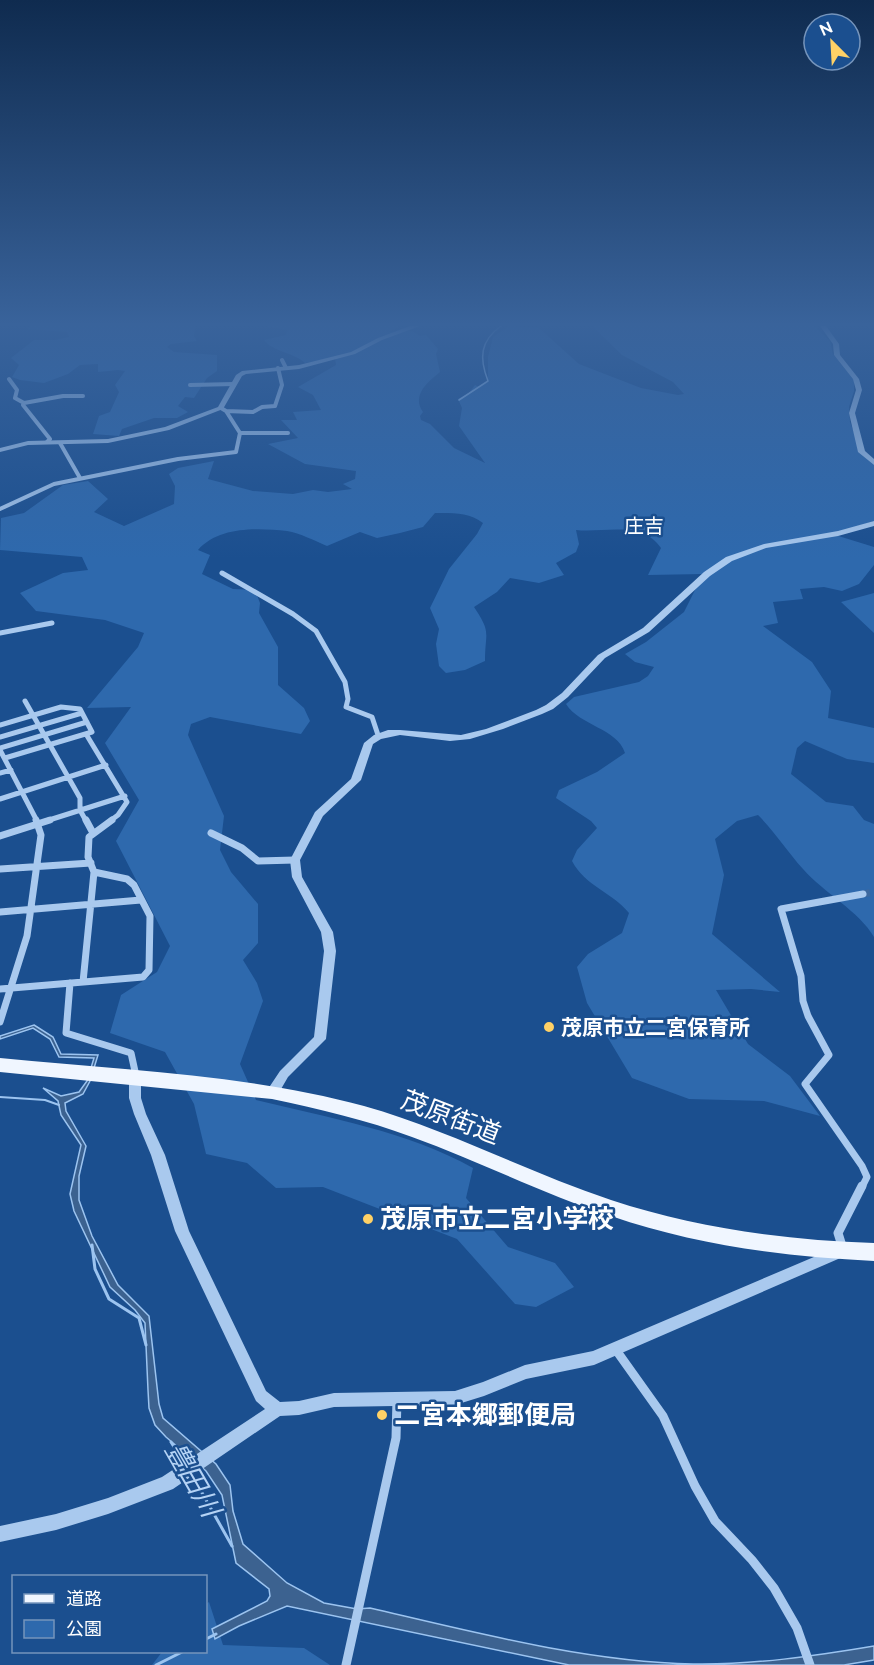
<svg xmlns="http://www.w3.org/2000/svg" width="874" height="1665" font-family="Raleway,'Noto Sans JP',sans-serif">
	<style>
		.green { fill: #2e69ad }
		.water { fill: #3c6290; stroke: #9cc4f0; stroke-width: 1.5 }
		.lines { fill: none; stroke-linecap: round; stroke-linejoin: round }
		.stream-far2 { stroke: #9cc4f0; stroke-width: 1.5 }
		.stream-far1 { stroke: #9cc4f0; stroke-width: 2 }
		.stream { stroke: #9cc4f0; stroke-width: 3 }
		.minor-tunnel { stroke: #3d69a0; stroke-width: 7; stroke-dasharray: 7 4; stroke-linecap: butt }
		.minor-far3 { stroke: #a9c9ee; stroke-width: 4 }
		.minor-far2 { stroke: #a9c9ee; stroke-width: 5 }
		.minor-far1 { stroke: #a9c9ee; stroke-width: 7 }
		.minor { stroke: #a9c9ee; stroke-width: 9 }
		.tertiary { fill: #a9c9ee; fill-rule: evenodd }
		.primary { fill: #f0f6ff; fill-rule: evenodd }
		.poi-dot { fill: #ffd166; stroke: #1b4f8f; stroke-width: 2 }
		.labels { text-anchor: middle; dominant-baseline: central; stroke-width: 5; stroke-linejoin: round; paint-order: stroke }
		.far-quarter-label { font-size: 20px; fill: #fff; stroke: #1b4f8f }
		.poi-label { font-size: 21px; font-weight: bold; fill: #fff; stroke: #1b4f8f; text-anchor: start }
		.near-street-label { font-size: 26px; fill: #fff; stroke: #1b4f8f }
		.near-poi-label { font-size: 26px; font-weight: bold; fill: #fff; stroke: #1b4f8f; text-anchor: start }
		.near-water-label { font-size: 27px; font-style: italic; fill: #b5d3f5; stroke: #1b4f8f }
	</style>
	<rect width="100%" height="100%" fill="#1b4f8f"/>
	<!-- green -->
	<path class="green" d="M31,326H195L194,336L197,341L171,344L167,347L174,352L217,355V371L207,378L194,398L185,397L178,406L188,412L177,418H154L122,429L119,436L93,434L99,416L110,412L119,392L115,385L125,371L118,370L98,372V364L80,365L68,374L44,383L20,380L12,377L19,365L11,358L34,340H55L69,337L67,332L28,329Z
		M266,326H399L389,332L412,331L420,336L426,335L438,349L436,354L440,372C428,382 411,395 423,412L420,416L421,420L430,424L454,448L485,463L459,426L462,408L458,399L469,393L475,385L479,387L488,382V357L493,337L509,326L539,328L579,364L641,388L678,395L684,394L673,382L622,355L592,326H814L830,341L833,354L854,380V391L849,407L850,422L863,456L874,465V521L832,534L874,547V565L859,584L842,591L824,587L800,589L803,599L773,602L778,623L763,626L812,662L831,691L828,718L874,728V763L847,759L805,741L797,748L791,774L826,802L853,806L864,820L874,824V937C859,911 824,893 803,869C787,851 775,832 758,815L737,821L715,839L724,875L712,934L780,992L751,989L716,990L748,1044L790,1076L820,1116L764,1101L689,1099L632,1078L587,1003L577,967L588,954L622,933L629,913C612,892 585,886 572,861L577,850L597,828L591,821L556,798L559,790L597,772L625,753C617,728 580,726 566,704L574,697L639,682L648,676L654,667L635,662L625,654L646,642L684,612L703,574L648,575L661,548C642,520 604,533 576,530L579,544L576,552L556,563L564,575L539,583L510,578L497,592L474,607C492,634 485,631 485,661L465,670L446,673L439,666L436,644L439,629L430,608L449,569L477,534L483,523C469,512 452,513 435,513L423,527L400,533L377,538L360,532L327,546C315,541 300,533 287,531C258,528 219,526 198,550L210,555L202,574L233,589L255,590L260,603L259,613L278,647V685L304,708L310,721L301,734L210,717L191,724L188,735L224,816L220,850L231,872L258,904V943L243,960L257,983L263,1001L240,1064L256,1100C329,1118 407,1131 473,1168L466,1198L508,1247L555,1263L574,1287L536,1307L515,1304L457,1239L323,1187L276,1188L247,1163L206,1154L194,1104L165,1052L110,1033L121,995L157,972L170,946L116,841L139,800L105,743L131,707L87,708L138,647L144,633L105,620L36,611L20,593L63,573L88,570L82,557L0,550L1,518L24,513L63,485L88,481L108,499L94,512L124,526L174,504L175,486L169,474L178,468L214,461L208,479L253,491L293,494L313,490L328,492L352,489L343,484L355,479L356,471L305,464L268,444L298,438L281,420H297L293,412L321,410L313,395L298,387L336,365L335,358L305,363C293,352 273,352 264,340L286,335L287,330Z
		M874,593V633L841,602Z
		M209,1602L223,1645L304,1648L330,1665H152L162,1652H206V1604Z"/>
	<!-- water -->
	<path class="water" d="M34,1025L53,1037L61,1054L98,1055L90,1081L83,1094L65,1103L66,1111L86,1146L79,1176V1200L92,1236L118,1285L149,1316L159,1404L163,1418L216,1464L230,1485L233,1511L243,1544L287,1583L324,1603L357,1609L370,1608C473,1632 588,1662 693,1664C753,1665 815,1656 874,1646V1660L844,1665H569L287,1606L239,1626L215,1639L212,1629L267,1601L270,1596L269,1589L236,1563L222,1495L206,1471L166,1437L155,1425L149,1408L148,1390L145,1323L135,1310L110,1287L74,1211L70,1194L81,1145L61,1115L58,1101L43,1088L61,1096L79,1092L87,1081L94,1058L59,1057L50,1039L33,1028L0,1039V1036Z"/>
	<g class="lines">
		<!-- stream-far2 -->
		<path class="stream-far2" d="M459,400L488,381C479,358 480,341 501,326"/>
		<!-- stream-far1 -->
		<path class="stream-far1" d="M0,1097L45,1100L59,1105"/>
		<!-- stream -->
		<path class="stream" d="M92,1245L95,1269L109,1299L139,1318L146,1345
			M171,1442L184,1463
			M192,1475L232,1546
			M206,1639L216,1634
			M156,1665L182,1652"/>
		<!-- minor-tunnel -->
		<path class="minor-tunnel" d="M863,894L874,892"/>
		<!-- minor-far3 -->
		<path class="minor-far3" d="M282,360L286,368
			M9,379L17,390L15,398L24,403
			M190,385L234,384
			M226,411L253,412L262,407L275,406L282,385L278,368
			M240,433H288
			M47,442L50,439L23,405L24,403L63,396H83
			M60,443L80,478
			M0,509L54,484L178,459L236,452L240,433L226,411L221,408"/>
		<!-- minor-far2 -->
		<path class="minor-far2" d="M222,573L293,614L316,631L345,682L348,699L346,707L372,717L378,735
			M0,633L52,623
			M25,701L80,798V810L86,821
			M0,725L61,707L80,709L92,732L5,758
			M86,734L127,802L118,815L110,821
			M0,737L82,713
			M0,748L87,722
			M0,750L37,821
			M0,773L11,770
			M0,799L106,765
			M46,821L125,796"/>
		<!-- minor-far1 -->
		<path class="minor-far1" d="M86,820L93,833
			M211,833L242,848L258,861L295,860
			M0,836L50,820
			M0,869L91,863
			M0,912L141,900
			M83,982L94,872
			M70,983L66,1033L131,1053L136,1076
			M0,989L143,977L149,970L150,916L134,885L127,879L94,872L88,857L89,837L112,820
			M0,1022L27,936L41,835L36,820
			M862,1187L867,1177L862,1166L805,1084L829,1055L808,1016L803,1001L801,976L781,909L863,894"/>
		<!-- minor -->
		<path class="minor" d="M843,1249L838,1233L862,1186
			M616,1350L663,1416L695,1486L715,1521L752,1560L774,1588L797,1628L810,1665
			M346,1665L396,1438L397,1399"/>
		<!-- tertiary -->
		<path class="tertiary" d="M410,326H420L382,340L355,354L299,369L246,374L242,376L223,409L169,430L108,443L28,445L0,452V448L28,441L108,439L165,427L218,407L236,375L242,371L299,365L351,352L378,338Z
			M820,326H826L839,344L840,355L859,379L862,390L855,413L865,451L874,459V465L858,452L849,413L856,390L853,379L834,355L833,344Z
			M874,521V526L838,536L766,548L732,561L710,576L649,632L605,658L568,697L553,709L542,714L503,729L470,739L450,741L400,735L381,739L373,744L361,780L323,816L300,860L302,877L333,932L336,951L326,1039L288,1077L277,1096L272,1097L267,1096L266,1092L280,1071L314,1037L324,951L321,932L292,877L290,860L315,812L351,779L364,743L374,735L388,730H400L461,735L486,729L536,710L546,705L562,693L598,655L643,628L704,572L726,557L764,544L838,531Z
			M135,1073L139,1075L141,1078V1098L146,1114L165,1155L189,1231L266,1391L280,1402L299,1401L334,1393L455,1391L483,1382L525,1365L593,1351L835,1248L840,1246L845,1248L847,1252L845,1256L594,1365L526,1379L484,1396L455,1405L334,1407L299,1415L280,1416L173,1489L108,1514L56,1530L0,1542V1526L56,1514L108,1498L162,1477L265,1409L256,1401L175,1231L151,1155L134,1114L129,1098V1078L131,1075Z"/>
		<!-- primary -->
		<path class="primary" d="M0,1058C121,1070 246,1074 364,1106C449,1130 527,1172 611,1200C696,1228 785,1240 874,1243V1261C784,1257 696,1245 611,1216C543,1194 479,1161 412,1137C367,1120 319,1109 272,1099L0,1072Z"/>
	</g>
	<!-- sky -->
	<linearGradient id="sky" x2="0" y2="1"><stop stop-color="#0f2b4f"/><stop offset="0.58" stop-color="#39639b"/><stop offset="1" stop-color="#39639b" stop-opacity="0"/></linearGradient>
	<rect width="874" height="559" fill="url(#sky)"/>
	<!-- markers -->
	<g class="poi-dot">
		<circle cx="549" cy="1027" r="6"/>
		<circle cx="368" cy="1219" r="6"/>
		<circle cx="382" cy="1415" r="6"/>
	</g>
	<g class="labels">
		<!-- far-quarter labels -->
		<g class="far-quarter-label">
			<text x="644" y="526">庄吉</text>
		</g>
		<!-- poi labels -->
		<g class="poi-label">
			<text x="561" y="1027">茂原市立二宮保育所</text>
		</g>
		<!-- near-street labels -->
		<g class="near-street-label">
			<text transform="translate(451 1117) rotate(21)">茂原街道</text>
		</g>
		<!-- near-poi labels -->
		<g class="near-poi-label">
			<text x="380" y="1219">茂原市立二宮小学校</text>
			<text x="394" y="1415">二宮本郷郵便局</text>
		</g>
		<!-- near-water labels -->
		<g class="near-water-label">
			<text transform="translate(193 1479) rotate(60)">豊田川</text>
		</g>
	</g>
	<!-- legend -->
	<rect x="12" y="1575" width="195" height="78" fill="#1b4f8f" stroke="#7695bc" stroke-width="1.5"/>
	<rect x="24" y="1594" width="30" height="9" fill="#f0f6ff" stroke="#7695bc" stroke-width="1.5"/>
	<text x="66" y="1605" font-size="18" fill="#ffffff">道路</text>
	<rect x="24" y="1620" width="30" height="18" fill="#2e69ad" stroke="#7695bc" stroke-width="1.5"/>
	<text x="66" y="1635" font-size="18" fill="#ffffff">公園</text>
	<!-- north arrow -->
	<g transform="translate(832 42) rotate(336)"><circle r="28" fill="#1b4f8f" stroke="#7695bc" stroke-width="1.5"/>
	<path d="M0-4.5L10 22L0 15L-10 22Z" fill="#ffd166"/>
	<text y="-9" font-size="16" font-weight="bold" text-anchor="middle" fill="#ffffff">N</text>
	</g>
</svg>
